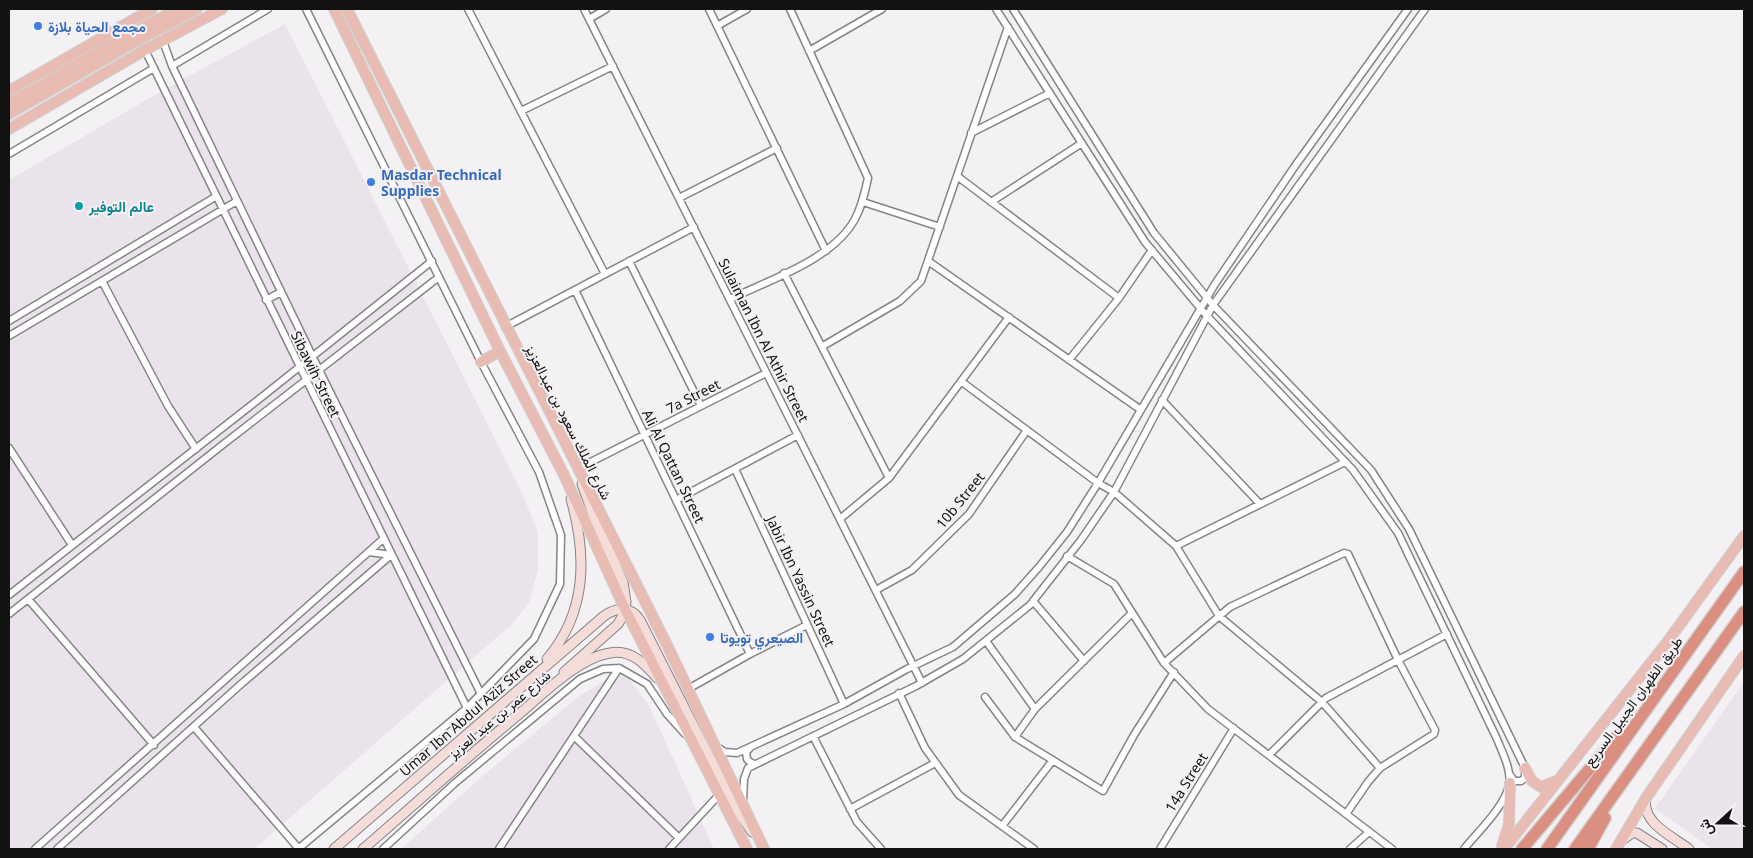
<svg xmlns="http://www.w3.org/2000/svg" width="1753" height="858" font-family="'Noto Sans',Vazirmatn,sans-serif">
	<style>
		.built { fill: #ebe3ec }
		.lines { fill: none; stroke-linecap: round; stroke-linejoin: round }
		.street-casing { stroke: #868487; stroke-width: 9 }
		.secondary-casing { stroke: #868487; stroke-width: 11 }
		.primary-casing { stroke: #d0d0d0; stroke-width: 12 }
		.highway-casing { stroke: #d0d0d0; stroke-width: 14 }
		.street { stroke: #fff; stroke-width: 6 }
		.secondary { stroke: #f4ddd9; stroke-width: 9 }
		.primary { stroke: #e9bcb3; stroke-width: 10 }
		.highway { stroke: #db8f80; stroke-width: 11 }
		.shop-dot { fill: #3f7fe0; stroke: #f4f1f4; stroke-width: 2 }
		.culture-dot { fill: #0f9aa8; stroke: #f4f1f4; stroke-width: 2 }
		.labels { text-anchor: middle; dominant-baseline: central; stroke-width: 4; stroke-linejoin: round; paint-order: stroke }
		.shop-label { font-size: 14px; font-weight: bold; fill: #366cbe; stroke: #f4f1f4; text-anchor: start }
		.culture-label { font-size: 14px; font-weight: bold; fill: #0d838f; stroke: #f4f1f4; text-anchor: start }
		.street-label { font-size: 14px; fill: #131213; stroke: #f4f1f4 }
	</style>
	<rect width="100%" height="100%" fill="#f4f1f4"/>
	<!-- built -->
	<path class="built" d="M285,24L519,486L538,532V570L529,603L512,624L254,849H9V180L165,89Z
		M621,675L630,680L649,705L714,849H401L479,779L578,697L610,677Z
		M1744,682V849H1712L1655,808Z"/>
	<g class="lines">
		<defs>
			<path id="street" d="M468,9L605,274
				M584,9L922,683
				M709,9L826,251
				M996,9L1145,242L1207,316L1353,470L1398,533L1497,739C1502,752 1512,770 1509,785C1506,805 1477,833 1464,849
				M1013,9L1154,233L1213,305L1371,470L1409,529L1525,768V778L1521,781H1514L1510,775
				M589,19L606,9
				M717,26L747,9
				M163,41L172,66L319,370L481,694
				M145,50L467,708
				M809,51L882,9
				M172,66L268,9
				M521,111L613,66
				M971,133L1050,93
				M9,154L154,68
				M957,176L1119,298
				M679,198L777,148
				M863,202L940,227
				M991,202L1082,143
				M629,261L701,406
				M928,261L1141,410
				M784,273L889,478
				M102,281L168,406L196,449
				M575,290L750,654
				M730,299C769,280 834,259 855,219C862,206 865,192 868,178L790,9
				M266,300L281,292
				M9,321L215,197
				M505,327L694,227
				M9,336L237,201
				M823,346L900,301L921,281L1008,27
				M1069,360L1119,298L1152,250
				M962,382L1098,483L1114,492L1176,546L1219,616L1322,702L1380,768
				M1162,400L1260,504
				M9,448L72,545
				M577,469L766,373
				M735,469L844,704
				M676,500L798,435
				M840,519L889,478L1009,317
				M1176,546L1345,462
				M369,552L391,555
				M1067,556L1114,584L1164,663L1208,709L1392,849
				M876,590L912,570L969,514L1027,430
				M9,595L263,396L432,261
				M28,599L154,745
				M1033,601L1084,661
				M9,614L221,446L439,277
				M986,641L1035,709
				M1164,663L1230,607L1344,553L1348,554L1398,660L1435,730L1434,734L1380,768L1368,782L1346,814
				M688,689L750,654L807,625
				M899,693L925,748L959,795L1034,849
				M985,697L1015,737L1103,791L1134,735L1174,672
				M194,727L299,849
				M574,736L679,838
				M813,736L857,822L881,849
				M1015,737L1035,709L1132,613
				M717,747L725,752L737,753L844,704L907,669L953,647L1015,594L1039,567L1067,532L1098,483L1215,284L1295,166L1408,9
				M749,749L746,752L747,759L751,763L755,764
				M1269,755L1326,698L1447,634
				M743,800L744,779L748,768L916,686L963,659L1030,605L1081,540L1114,492L1213,305L1425,9
				M850,809L935,763
				M1002,826L1053,760
				M35,849L383,539
				M57,849L240,685L391,555
				M298,849L467,708L534,639L560,584L561,535L539,472L481,362L306,9
				M383,849L455,783L580,679L603,669L619,668L647,684L667,714L685,734
				M499,849L619,668
				M669,849L718,796
				M1160,849L1234,728
				M1350,849L1369,832"/>
			<path id="secondary" d="M547,659C587,612 587,556 571,499
				M564,672L618,624L623,615L626,602L623,582L594,517L582,484
				M1646,798C1641,823 1672,836 1689,849
				M1622,840L1632,833H1637L1662,849
				M334,849L604,616C617,607 631,606 640,620L732,802L752,832
				M363,849C415,804 466,758 519,714C543,694 578,658 610,653C631,649 645,664 657,678"/>
			<path id="primary" d="M334,9L500,351L564,475L625,609L747,849
				M347,9L668,647L764,849
				M9,91L152,9
				M9,104L133,32L178,9
				M9,114L138,40L197,9
				M9,129L145,50L222,9
				M481,362L500,351
				M1525,768L1532,781L1541,787L1556,781
				M1502,846L1509,824L1510,783
				M1504,849L1668,641L1744,536
				M1616,849L1646,798L1744,656"/>
			<path id="highway" d="M1522,849L1618,735
				M1547,849L1744,572
				M1575,849L1744,612
				M1588,849L1605,818"/>
		</defs>
		<!-- street casing -->
		<use href="#street" class="street-casing"/>
		<!-- secondary casing -->
		<use href="#secondary" class="secondary-casing"/>
		<!-- primary casing -->
		<use href="#primary" class="primary-casing"/>
		<!-- highway casing -->
		<use href="#highway" class="highway-casing"/>
		<!-- street -->
		<use href="#street" class="street"/>
		<!-- secondary -->
		<use href="#secondary" class="secondary"/>
		<!-- primary -->
		<use href="#primary" class="primary"/>
		<!-- highway -->
		<use href="#highway" class="highway"/>
	</g>
	<!-- markers -->
	<g class="shop-dot">
		<circle cx="38" cy="26" r="5"/>
		<circle cx="371" cy="182" r="5"/>
		<circle cx="710" cy="637" r="5"/>
	</g>
	<circle class="culture-dot" cx="79" cy="206" r="5"/>
	<g class="labels">
		<!-- shop labels -->
		<g class="shop-label">
			<text x="48" y="26">مجمع الحياة بلازة</text>
			<text x="381" y="174">Masdar Technical<tspan x="381" dy="16">Supplies</tspan></text>
			<text x="720" y="637">الصيعري تويوتا</text>
		</g>
		<!-- culture labels -->
		<g class="culture-label">
			<text x="89" y="206">عالم التوفير</text>
		</g>
		<!-- street labels -->
		<g class="street-label">
			<text transform="translate(764 340) rotate(63)">Sulaiman Ibn Al Athir Street</text>
			<text transform="translate(316 374) rotate(64)">Sibawih Street</text>
			<text transform="translate(693 396) rotate(-27)">7a Street</text>
			<text transform="translate(569 422) rotate(63)">شارع الملك سعود بن عبدالعزيز</text>
			<text transform="translate(674 466) rotate(64)">Ali Al Qattan Street</text>
			<text transform="translate(960 500) rotate(-51)">10b Street</text>
			<text transform="translate(801 581) rotate(65)">Jabir Ibn Yassin Street</text>
			<text transform="translate(1633 701) rotate(-54)">طريق الظهران الجبيل السريع</text>
			<text transform="translate(499 714) rotate(-40)">شارع عمر بن عبد العزيز</text>
			<text transform="translate(468 715) rotate(-41)">Umar Ibn Abdul Aziz Street</text>
			<text transform="translate(1186 782) rotate(-58)">14a Street</text>
		</g>
	</g>
	<!-- border -->
	<rect width="1753" height="858" fill="none" stroke="#131213" stroke-width="20"/>
	<!-- north arrow -->
	<g transform="translate(1718 823) rotate(249)" stroke="#f4f1f4" stroke-width="4" paint-order="stroke">
	<path d="M0-4L9 19L0 12L-9 19Z" fill="#131213"/>
	<text y="-8" font-size="14" font-weight="bold" text-anchor="middle" fill="#131213">ش</text>
	</g>
</svg>
